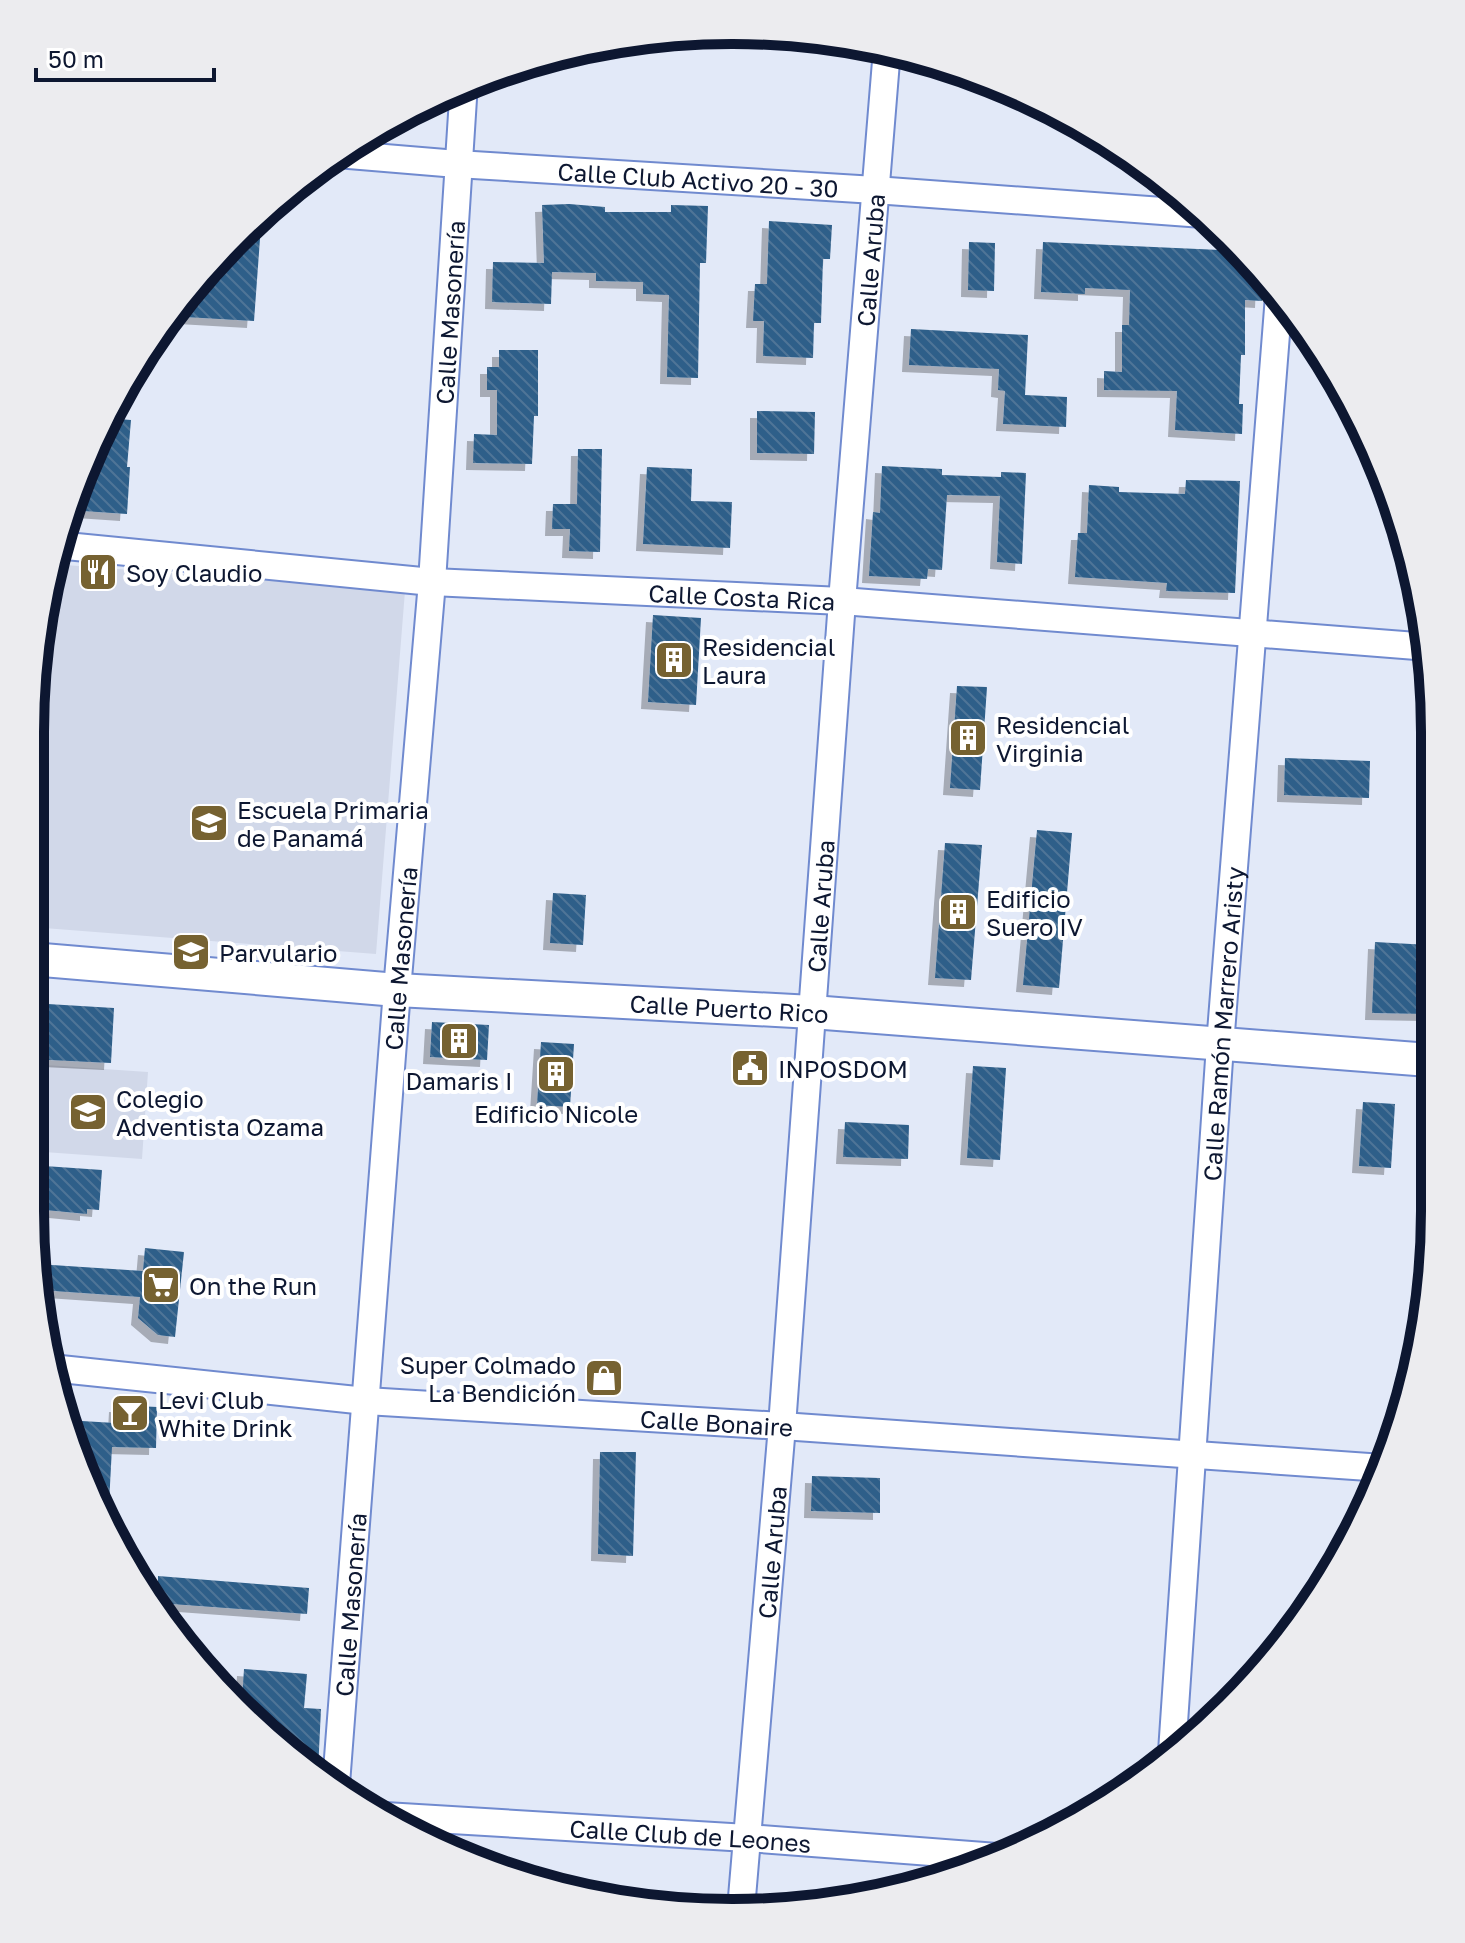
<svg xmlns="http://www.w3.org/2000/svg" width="1465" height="1943" font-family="'Golos Text',sans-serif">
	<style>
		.built { fill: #d1d8e9 }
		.building { fill: url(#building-back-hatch); filter: url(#shadow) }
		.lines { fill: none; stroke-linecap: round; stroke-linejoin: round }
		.minor-casing { stroke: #708acf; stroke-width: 30 }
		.tertiary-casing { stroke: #708acf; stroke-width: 36 }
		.minor { stroke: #fff; stroke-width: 26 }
		.tertiary { stroke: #fff; stroke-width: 32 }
		.labels { text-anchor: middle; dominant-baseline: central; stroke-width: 8; stroke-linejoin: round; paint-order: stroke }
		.street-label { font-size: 24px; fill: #0d1731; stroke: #fff }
		.poi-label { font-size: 24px; fill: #0d1731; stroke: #fff; text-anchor: start }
		.rim { fill: none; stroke: #0d1731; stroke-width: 10 }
	</style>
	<defs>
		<pattern id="building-back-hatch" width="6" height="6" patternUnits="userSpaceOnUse" patternTransform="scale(2)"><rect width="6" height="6" fill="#2d5e89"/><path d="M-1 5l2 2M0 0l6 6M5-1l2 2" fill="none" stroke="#4f7597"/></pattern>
		<filter id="shadow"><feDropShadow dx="-7" dy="7" stdDeviation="0" flood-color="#0004"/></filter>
	</defs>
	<rect width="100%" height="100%" fill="#e2e9f8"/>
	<!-- built -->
	<path class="built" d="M52,564L405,591L376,954L31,927V719L36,658Z
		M30,1064L148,1072L142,1159L30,1151Z"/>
	<!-- building -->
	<path class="building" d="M569,204L605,207V212H671V205L708,206L706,263H700L698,378L667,377L669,295L643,294V282L596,281V273L552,272L551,304L492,302L493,262L544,263L542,205Z
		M769,221L832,225L830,259H823L821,323H814L813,358L763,356L764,321H753L755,284H767Z
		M261,225L254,321L168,316L175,305Z
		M969,242L995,243L994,291L968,290Z
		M1043,242L1242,251L1263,277L1262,301L1245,300V355H1241L1239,404H1243L1242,434L1175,430L1177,391L1104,390V371L1122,372V325H1129L1130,290L1085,288V294L1041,292Z
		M911,329L1028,335L1025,395L1067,397L1066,427L1003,424L1005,391L998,390L999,369L909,365Z
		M499,350H538V416H534L532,464L473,463L474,434L497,435V390H487V367H499Z
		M757,411L815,412L814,454L757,453Z
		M105,418L131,420L127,467H130L127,514L69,510Z
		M578,449H602L600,552L569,551L570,529H552L553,504H577Z
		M882,466L942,469V475L1001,477V472L1026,473L1022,564L997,562L1000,496L947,495L942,570L928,569L927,579L869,576L873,512L880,513Z
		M647,467L692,469L691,501L732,502L730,548L643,544Z
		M1186,480L1240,481L1235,593L1166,591L1167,583L1075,577L1078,533H1087L1089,485L1119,487V492L1185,494Z
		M653,615L701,618L696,705L648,702Z
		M957,686L987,687L980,790L950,788Z
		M1285,758L1370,761L1369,798L1284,795Z
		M1037,830L1072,833L1059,988L1023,985Z
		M945,843L982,845L971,980L935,978Z
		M553,893L586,895L583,945L550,943Z
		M1375,942L1429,945V1014L1372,1013Z
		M31,1003L114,1008L111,1063L30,1059Z
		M432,1022L489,1025L487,1060L430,1057Z
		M541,1042L574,1044L570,1107L537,1105Z
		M973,1066L1006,1068L1000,1160L967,1158Z
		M1363,1102L1395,1104L1391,1168L1359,1166Z
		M845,1122L909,1125L908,1159L843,1157Z
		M30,1165L102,1170L99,1210L87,1209V1214L35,1209V1205H30Z
		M145,1248L184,1252L175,1337L158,1335L138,1318L140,1297L40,1290L37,1264L143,1271Z
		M116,1405L157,1407L156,1448L112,1447L108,1523L65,1420L115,1423Z
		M600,1452H636L633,1556L598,1554Z
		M812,1476L880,1478V1513L811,1511Z
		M158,1576L309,1588L307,1614L158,1603Z
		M244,1669L307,1674L304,1708L321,1709L318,1771L269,1738L254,1720V1701L242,1700Z"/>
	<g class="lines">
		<defs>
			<g id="minor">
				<path id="s1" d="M337,154L457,164L875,190L1203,214"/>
				<path id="s2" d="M56,545L432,582L842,601L1429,647"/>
				<path id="s3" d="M51,1368L366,1401L782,1426L1383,1468"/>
				<path id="s4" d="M1172,1752L1220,1045L1279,296"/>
				<path id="s5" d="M336,1784L397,990L432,582L464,83"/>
				<path id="s6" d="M385,1816L747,1838L997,1857"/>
				<path id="s7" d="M741,1909L782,1426L842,601L887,49"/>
			</g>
			<g id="tertiary">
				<path id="s8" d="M31,959L397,990L812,1012L1429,1060"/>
			</g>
		</defs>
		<!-- minor casing -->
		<use href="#minor" class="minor-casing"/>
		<!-- tertiary casing -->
		<use href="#tertiary" class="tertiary-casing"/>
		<!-- minor -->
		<use href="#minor" class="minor"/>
		<!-- tertiary -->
		<use href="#tertiary" class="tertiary"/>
	</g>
	<!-- icons -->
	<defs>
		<symbol id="restaurant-square" viewBox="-11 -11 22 22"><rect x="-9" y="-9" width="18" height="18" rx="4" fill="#766231" stroke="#fff"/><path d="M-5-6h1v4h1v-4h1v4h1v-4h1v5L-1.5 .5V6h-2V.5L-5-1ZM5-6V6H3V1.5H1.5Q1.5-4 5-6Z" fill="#fff"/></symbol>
		<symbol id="building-square" viewBox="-11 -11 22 22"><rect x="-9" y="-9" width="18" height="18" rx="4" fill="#766231" stroke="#fff"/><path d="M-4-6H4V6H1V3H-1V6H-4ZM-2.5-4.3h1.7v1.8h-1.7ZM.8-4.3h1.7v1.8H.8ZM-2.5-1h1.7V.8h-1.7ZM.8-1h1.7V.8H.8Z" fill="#fff"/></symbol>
		<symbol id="school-square" viewBox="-11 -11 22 22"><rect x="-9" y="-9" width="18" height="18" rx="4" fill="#766231" stroke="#fff"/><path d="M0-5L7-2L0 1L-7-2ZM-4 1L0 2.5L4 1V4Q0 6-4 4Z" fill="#fff"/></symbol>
		<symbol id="civic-square" viewBox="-11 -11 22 22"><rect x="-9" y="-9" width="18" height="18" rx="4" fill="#766231" stroke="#fff"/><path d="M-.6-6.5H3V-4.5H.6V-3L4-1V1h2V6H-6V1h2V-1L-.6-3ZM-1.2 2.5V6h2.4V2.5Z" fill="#fff"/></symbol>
		<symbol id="supermarket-square" viewBox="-11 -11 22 22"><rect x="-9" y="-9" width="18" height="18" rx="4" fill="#766231" stroke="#fff"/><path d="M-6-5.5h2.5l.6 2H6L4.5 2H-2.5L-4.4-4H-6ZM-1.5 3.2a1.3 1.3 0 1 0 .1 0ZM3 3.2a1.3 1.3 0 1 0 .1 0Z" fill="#fff"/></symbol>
		<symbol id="shop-square" viewBox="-11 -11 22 22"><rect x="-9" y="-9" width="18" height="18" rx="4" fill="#766231" stroke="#fff"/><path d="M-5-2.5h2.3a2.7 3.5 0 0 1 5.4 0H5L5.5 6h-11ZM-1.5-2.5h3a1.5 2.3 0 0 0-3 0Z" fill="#fff"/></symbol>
		<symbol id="bar-square" viewBox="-11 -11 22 22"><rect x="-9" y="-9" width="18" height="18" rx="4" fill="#766231" stroke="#fff"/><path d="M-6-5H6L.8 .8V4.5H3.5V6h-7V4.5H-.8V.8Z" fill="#fff"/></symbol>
	</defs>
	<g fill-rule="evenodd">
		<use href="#restaurant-square" x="76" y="550" width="44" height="44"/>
		<use href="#building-square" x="652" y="638" width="44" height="44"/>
		<use href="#building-square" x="946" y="716" width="44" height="44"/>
		<use href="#school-square" x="187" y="801" width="44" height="44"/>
		<use href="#building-square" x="936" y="890" width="44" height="44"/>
		<use href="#school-square" x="169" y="930" width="44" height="44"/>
		<use href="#building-square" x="437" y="1019" width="44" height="44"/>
		<use href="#civic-square" x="728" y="1046" width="44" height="44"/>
		<use href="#building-square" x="534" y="1052" width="44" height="44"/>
		<use href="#school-square" x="66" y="1090" width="44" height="44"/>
		<use href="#supermarket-square" x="139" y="1263" width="44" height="44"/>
		<use href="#shop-square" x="582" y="1356" width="44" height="44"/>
		<use href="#bar-square" x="108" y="1391" width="44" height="44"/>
	</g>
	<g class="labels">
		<!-- street labels -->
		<g class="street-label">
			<text stroke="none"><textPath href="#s1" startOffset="362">Calle Club Activo 20 - 30</textPath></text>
			<text stroke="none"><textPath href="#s7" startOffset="1654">Calle Aruba</textPath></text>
			<text stroke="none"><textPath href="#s5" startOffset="1476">Calle Masonería</textPath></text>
			<text stroke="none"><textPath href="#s2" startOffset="688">Calle Costa Rica</textPath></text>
			<text stroke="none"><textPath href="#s7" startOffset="1006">Calle Aruba</textPath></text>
			<text stroke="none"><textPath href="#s5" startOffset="828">Calle Masonería</textPath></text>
			<text stroke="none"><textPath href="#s8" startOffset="700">Calle Puerto Rico</textPath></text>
			<text stroke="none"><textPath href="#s4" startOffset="730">Calle Ramón Marrero Aristy</textPath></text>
			<text stroke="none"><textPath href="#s3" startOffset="668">Calle Bonaire</textPath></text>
			<text stroke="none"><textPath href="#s7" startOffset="358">Calle Aruba</textPath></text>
			<text stroke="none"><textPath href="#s5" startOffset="180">Calle Masonería</textPath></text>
			<text stroke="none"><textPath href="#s6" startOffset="306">Calle Club de Leones</textPath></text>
		</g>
		<!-- poi labels -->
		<g class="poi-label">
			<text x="126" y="572">Soy Claudio</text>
			<text x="702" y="646">Residencial<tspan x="702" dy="28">Laura</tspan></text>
			<text x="996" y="724">Residencial<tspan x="996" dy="28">Virginia</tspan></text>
			<text x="237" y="809">Escuela Primaria<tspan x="237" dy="28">de Panamá</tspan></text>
			<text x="986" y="898">Edificio<tspan x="986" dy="28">Suero IV</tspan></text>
			<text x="219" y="952">Parvulario</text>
			<text x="778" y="1068">INPOSDOM</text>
			<text x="459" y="1080" text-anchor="middle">Damaris I</text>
			<text x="116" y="1098">Colegio<tspan x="116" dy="28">Adventista Ozama</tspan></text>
			<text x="556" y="1113" text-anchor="middle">Edificio Nicole</text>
			<text x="189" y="1285">On the Run</text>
			<text x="576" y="1364" text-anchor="end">Super Colmado<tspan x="576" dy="28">La Bendición</tspan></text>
			<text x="158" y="1399">Levi Club<tspan x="158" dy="28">White Drink</tspan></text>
		</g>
	</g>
	<!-- crop -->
	<path d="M0 0H1465V1943H0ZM732 44H733A688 688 0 0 1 1421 732V1211A688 688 0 0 1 733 1899H732A688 688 0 0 1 44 1211V732A688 688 0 0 1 732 44Z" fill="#ececef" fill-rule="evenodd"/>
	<path class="rim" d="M732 44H733A688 688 0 0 1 1421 732V1211A688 688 0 0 1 733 1899H732A688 688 0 0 1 44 1211V732A688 688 0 0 1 732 44Z"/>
	<!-- scale -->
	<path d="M36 68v12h178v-12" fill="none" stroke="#0d1731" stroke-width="4"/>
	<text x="48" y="68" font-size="24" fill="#0d1731" stroke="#ffffff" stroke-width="6" paint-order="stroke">50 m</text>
</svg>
